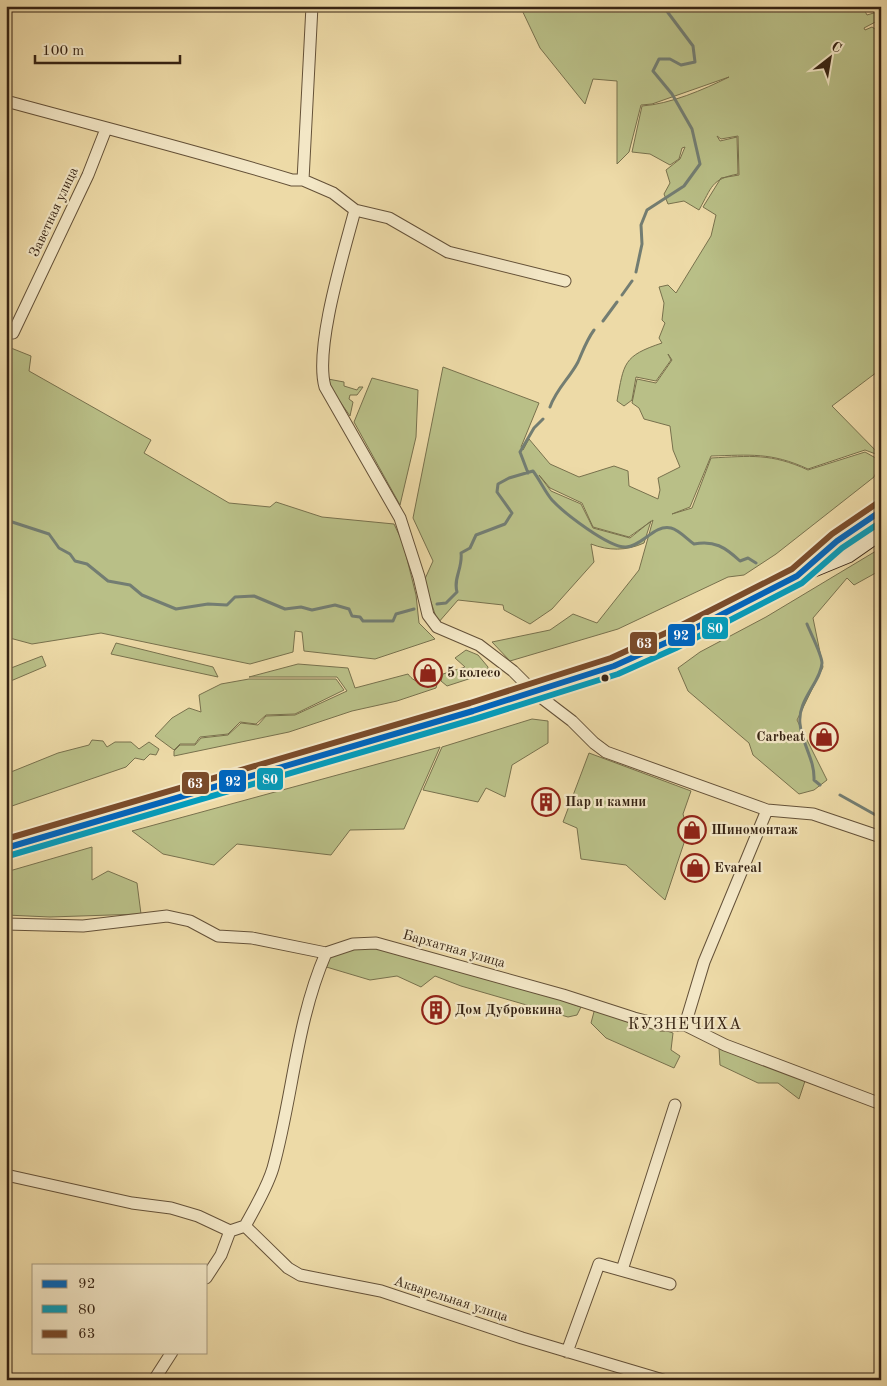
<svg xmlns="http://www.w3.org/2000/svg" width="887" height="1386" font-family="'Old Standard TT',serif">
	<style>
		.green { fill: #b9bf87; stroke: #78714d }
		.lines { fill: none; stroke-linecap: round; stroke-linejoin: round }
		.stream { stroke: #737d72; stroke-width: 3 }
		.street-casing { stroke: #645138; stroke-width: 13 }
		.secondary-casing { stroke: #362313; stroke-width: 17 }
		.street { stroke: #f3e7c6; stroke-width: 11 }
		.secondary { stroke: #f3e7c6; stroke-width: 15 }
		.bus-1-casing { stroke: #f3e7c6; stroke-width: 10 }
		.bus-2-casing { stroke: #f3e7c6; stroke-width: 10 }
		.bus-3-casing { stroke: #f3e7c6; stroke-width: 10 }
		.bus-1 { stroke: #0065bd; stroke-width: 6 }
		.bus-2 { stroke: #059cbb; stroke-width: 6 }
		.bus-3 { stroke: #7a4b2a; stroke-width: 6 }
		.bus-dot { fill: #362313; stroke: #f3e7c6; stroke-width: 2 }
		.labels { text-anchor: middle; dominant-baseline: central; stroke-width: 4.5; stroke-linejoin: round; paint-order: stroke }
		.street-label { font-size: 14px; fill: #362313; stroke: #f3e7c6 }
		.poi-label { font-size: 14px; font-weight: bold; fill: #362313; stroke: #f3e7c6; text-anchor: start }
		.quarter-label { font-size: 16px; letter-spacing: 1px; fill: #362313; stroke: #f3e7c6 }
		.line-badge { stroke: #f3e7c6; stroke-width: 2 }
		.badge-label { font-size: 14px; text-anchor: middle; font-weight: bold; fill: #fff }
	</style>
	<rect width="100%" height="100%" fill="#eddaa7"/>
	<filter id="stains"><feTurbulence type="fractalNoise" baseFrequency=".004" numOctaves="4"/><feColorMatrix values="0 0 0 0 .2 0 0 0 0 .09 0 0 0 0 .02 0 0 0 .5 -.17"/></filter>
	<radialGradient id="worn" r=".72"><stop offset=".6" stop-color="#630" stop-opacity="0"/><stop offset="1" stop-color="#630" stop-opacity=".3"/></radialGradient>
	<!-- green -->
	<path class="green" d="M520,6H862L867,15L877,12L881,13V19L864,28L865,30L872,27L881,33V369L832,406L881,456L865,450L808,469C771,452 750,455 711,456L690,507L672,514L692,508L711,458C751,456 771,453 808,470L865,452L881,461L874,477L776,554L744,575L728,577L618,629L510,661L492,642L550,630L573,614L597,623L639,570L653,520L629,537L593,527L582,503L550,488L539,475L551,491L581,504L593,528L630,538L651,521L644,543C626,551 609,551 591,544L594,562L552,609L530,624L504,610L503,605L458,600L438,623L424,581L433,561L413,518L443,367L539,403L521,447L523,450L529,439L550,464L579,477L614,466L628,471L629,486L658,499L660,490L658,478L680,467L673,450L670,426L644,419L639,408L632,403L637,379L656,383L672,360L668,354L671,360L656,381L636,377L632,400L624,406L617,401C624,363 623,356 662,343L659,338L665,323L662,320L664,303L659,287L668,285L676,293L711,236L716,215L703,207L721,178L739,175L738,136L721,139L717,136L720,141L737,137L738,174C711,179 712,187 699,210L684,201L668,204L664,194L670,183L666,170L680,159L685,147L682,148L679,159L670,165L650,154L632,152L642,106C670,104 703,90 729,77L652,104L641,105L629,152L617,164V81L593,79L585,104L540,48Z
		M6,346L31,356L29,371L151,440L144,453L229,503L270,507L276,502L322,517L394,524L403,543L416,595L419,623L435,639L375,659L304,651L302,632L295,631L293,652L250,664L101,633L32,644L6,637Z
		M372,378L418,390L416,437L400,505L354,422Z
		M328,379L344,382V386L357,390L359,387H363L357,395H350L349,399L353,402L350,416L332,390Z
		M881,548V570L854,585L847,578L813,618L823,667L797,720L827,780L814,790L799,794L753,755L749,743L688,691L678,668L700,652L766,617Z
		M116,643L213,667L218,677L111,654Z
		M466,650L478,655L488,667L487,673L447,686L441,681L443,674L465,667L455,658Z
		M42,656L46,666L6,683V670Z
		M298,664L348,668L355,688L408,674C416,685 424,682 435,679L438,681L436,688L397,701L352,711L289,732L174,756V751L180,745H195L201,738L228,735L241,723L258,725L266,716L295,715L347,691L337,677H249Z
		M249,679H336L344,690L295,714L266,715L256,724L240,722L228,734L200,737L195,744H180L174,750L155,736L172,718L189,708L201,712L199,695L221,684Z
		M532,719L548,721V743L512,765L505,797L486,788L478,802L423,790L442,747Z
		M92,740L103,741L107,747L115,742H131L139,749L149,742L159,749L156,755L150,754L144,760L135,758L126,767L6,808V774L58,753L89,745Z
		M440,747L404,829L350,830L331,855L237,844L214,865L163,854L132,831Z
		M589,753L691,791L683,814L688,831L665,900L626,865L581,859L577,828L563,822Z
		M92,847V880L108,871L137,883L141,914L50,917L6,915V872Z
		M359,946L379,947L518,985L581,1007L577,1015L568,1017L461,986L435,976L421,987L397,976L370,980L323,966L330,955Z
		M595,1008L673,1033L671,1050L680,1056L674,1068L606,1038L591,1023Z
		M719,1048L806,1078L799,1099L778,1083H758L720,1065Z"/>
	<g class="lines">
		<!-- stream -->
		<path class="stream" d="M636,272L642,244L641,225L647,210L684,186L700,164L692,129L672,94L653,71L659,59H670L681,65L695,62L693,46L663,6
			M622,295L632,281
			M603,321L617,302
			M550,407C557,388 569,379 578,362C583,351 586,341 594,330
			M528,473L520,452L534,428L543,419
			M6,520L49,534L59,548L70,554L75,561L87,564L108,581L130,585L142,595L176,609L208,604L227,605L235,597L254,596L285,609L301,607L312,610L335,605L349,609L352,616L360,617L363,621H393L396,614L414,609
			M437,604L446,603L457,592C453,578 463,568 461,553L470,548L476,535L505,524L512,513L497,492L498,484L509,478L533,471C540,480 545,492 552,500C564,513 609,548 626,547C643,546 654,524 671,528C679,530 687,539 694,544C714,540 725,547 740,561L748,558L756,563
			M807,624C811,634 822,655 822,663C821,682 797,700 800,724C802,744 815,760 814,780L820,785
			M840,795L881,818"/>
		<defs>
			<path id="street" d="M6,101C101,127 197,151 292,180H303L312,6
				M303,180L333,193L355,210L389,218L448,252L565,281
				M355,210C344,252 314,348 325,387L400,518L419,577L428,615L437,627L479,645L513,671L534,692L572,721L594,743L606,752L767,810L813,814L881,837
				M13,333L88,175L106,129
				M6,924L83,926L167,916L190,921L218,936L252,938L326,953L353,944L376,943L563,995L634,1018L661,1025H685L725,1045L881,1104
				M685,1025L704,962L767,810
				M6,1175L132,1203L171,1208L198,1216L230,1231
				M245,1226L288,1268L300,1275L381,1291L522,1338L663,1380
				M622,1270L675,1105
				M206,1278L221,1255L230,1231L245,1226C255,1208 267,1188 273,1168C293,1096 296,1022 326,953
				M567,1352L599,1264L670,1284
				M154,1380L172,1352"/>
			<path id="secondary" d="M806,568L837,541L881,511
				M6,848L473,711L614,666L672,640L797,576L848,555L881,532"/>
		</defs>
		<!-- street casing -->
		<use href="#street" class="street-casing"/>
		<!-- secondary casing -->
		<use href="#secondary" class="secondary-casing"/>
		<!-- street -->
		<use href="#street" class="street"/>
		<!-- secondary -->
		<use href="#secondary" class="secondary"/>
		<defs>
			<path id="bus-1" d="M6,848L473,711L614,666L672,640L797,576L837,541L881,511"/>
			<path id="bus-2" d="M8,856L475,719L618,674L676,648L802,583L842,548L881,522"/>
			<path id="bus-3" d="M6,839L470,703L611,658L668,632L792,569L832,534L876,504"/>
		</defs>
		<!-- bus-1 casing -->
		<use href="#bus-1" class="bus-1-casing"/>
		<!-- bus-2 casing -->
		<use href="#bus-2" class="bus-2-casing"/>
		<!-- bus-3 casing -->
		<use href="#bus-3" class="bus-3-casing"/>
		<!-- bus-1 -->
		<use href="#bus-1" class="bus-1"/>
		<!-- bus-2 -->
		<use href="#bus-2" class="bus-2"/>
		<!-- bus-3 -->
		<use href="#bus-3" class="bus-3"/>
	</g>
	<!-- icons -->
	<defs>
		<symbol id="shop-ring" viewBox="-11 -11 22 22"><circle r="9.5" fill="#f3e7c6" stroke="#8f2418" stroke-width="1.5"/><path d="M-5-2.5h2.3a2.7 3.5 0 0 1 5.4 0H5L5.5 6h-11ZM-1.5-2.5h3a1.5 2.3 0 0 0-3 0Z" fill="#8f2418"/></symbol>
		<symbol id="building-ring" viewBox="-11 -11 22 22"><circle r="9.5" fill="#f3e7c6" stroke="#8f2418" stroke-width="1.5"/><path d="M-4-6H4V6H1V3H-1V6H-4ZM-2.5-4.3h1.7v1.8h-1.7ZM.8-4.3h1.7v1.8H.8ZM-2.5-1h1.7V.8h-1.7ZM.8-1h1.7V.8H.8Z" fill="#8f2418"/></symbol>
	</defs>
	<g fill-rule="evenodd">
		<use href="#shop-ring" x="412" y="657" width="32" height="32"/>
		<use href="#shop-ring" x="808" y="721" width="32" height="32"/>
		<use href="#building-ring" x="530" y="786" width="32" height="32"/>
		<use href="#shop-ring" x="676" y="814" width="32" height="32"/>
		<use href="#shop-ring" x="679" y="852" width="32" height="32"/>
		<use href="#building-ring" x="420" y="994" width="32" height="32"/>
	</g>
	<!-- markers -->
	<circle class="bus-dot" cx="605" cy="678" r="4.5"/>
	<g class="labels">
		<!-- street labels -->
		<g class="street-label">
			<text transform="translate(54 212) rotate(-65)">Заветная улица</text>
			<text transform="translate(454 949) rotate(16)">Бархатная улица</text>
			<text transform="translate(451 1299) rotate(18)">Акварельная улица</text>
		</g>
		<!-- poi labels -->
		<g class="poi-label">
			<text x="447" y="673">5 колесо</text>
			<text x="805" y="737" text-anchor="end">Carbeat</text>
			<text x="565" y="802">Пар и камни</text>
			<text x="711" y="830">Шиномонтаж</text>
			<text x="714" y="868">Evareal</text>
			<text x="455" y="1010">Дом Дубровкина</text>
		</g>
		<!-- quarter labels -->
		<g class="quarter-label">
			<text x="685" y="1025">КУЗНЕЧИХА</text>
		</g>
	</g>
	<g class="line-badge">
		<rect x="701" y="616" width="28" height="24" rx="5" fill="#059cbb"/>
		<rect x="667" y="623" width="29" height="24" rx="5" fill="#0065bd"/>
		<rect x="629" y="631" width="29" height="24" rx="5" fill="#7a4b2a"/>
		<rect x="256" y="767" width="28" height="24" rx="5" fill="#059cbb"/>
		<rect x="218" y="769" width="29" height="24" rx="5" fill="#0065bd"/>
		<rect x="181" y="771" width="29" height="24" rx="5" fill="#7a4b2a"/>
	</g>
	<g class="badge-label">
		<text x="715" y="633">80</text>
		<text x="681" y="640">92</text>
		<text x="644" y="648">63</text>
		<text x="270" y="784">80</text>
		<text x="233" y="786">92</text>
		<text x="195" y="788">63</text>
	</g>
	<!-- margin -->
	<rect width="887" height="1386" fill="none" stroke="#eddaa7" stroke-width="25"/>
	<rect x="8" y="8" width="872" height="1371" fill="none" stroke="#362313" stroke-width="2.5"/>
	<rect x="12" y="12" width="862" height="1361" fill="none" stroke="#362313"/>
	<!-- legend -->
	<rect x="32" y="1264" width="175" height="90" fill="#f3e7c6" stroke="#a7997e"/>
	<rect x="42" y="1280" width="25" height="8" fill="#0065bd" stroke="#a7997e"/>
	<text x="78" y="1288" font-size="15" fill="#362313">92</text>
	<rect x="42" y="1305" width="25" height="8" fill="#059cbb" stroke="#a7997e"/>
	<text x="78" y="1314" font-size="15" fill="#362313">80</text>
	<rect x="42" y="1330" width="25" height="8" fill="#7a4b2a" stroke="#a7997e"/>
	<text x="78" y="1338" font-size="15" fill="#362313">63</text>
	<!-- north arrow -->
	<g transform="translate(830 58) rotate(31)" stroke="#f3e7c6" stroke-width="4" paint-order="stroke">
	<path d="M0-4L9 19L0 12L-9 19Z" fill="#362313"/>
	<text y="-8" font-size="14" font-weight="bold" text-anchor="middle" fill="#362313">С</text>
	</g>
	<!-- scale -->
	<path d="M35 55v8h145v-8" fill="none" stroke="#362313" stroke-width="2.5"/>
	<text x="42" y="55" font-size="15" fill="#362313" stroke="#f3e7c6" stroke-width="4" paint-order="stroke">100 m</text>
	<rect width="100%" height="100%" filter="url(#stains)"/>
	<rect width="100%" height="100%" fill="url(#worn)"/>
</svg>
